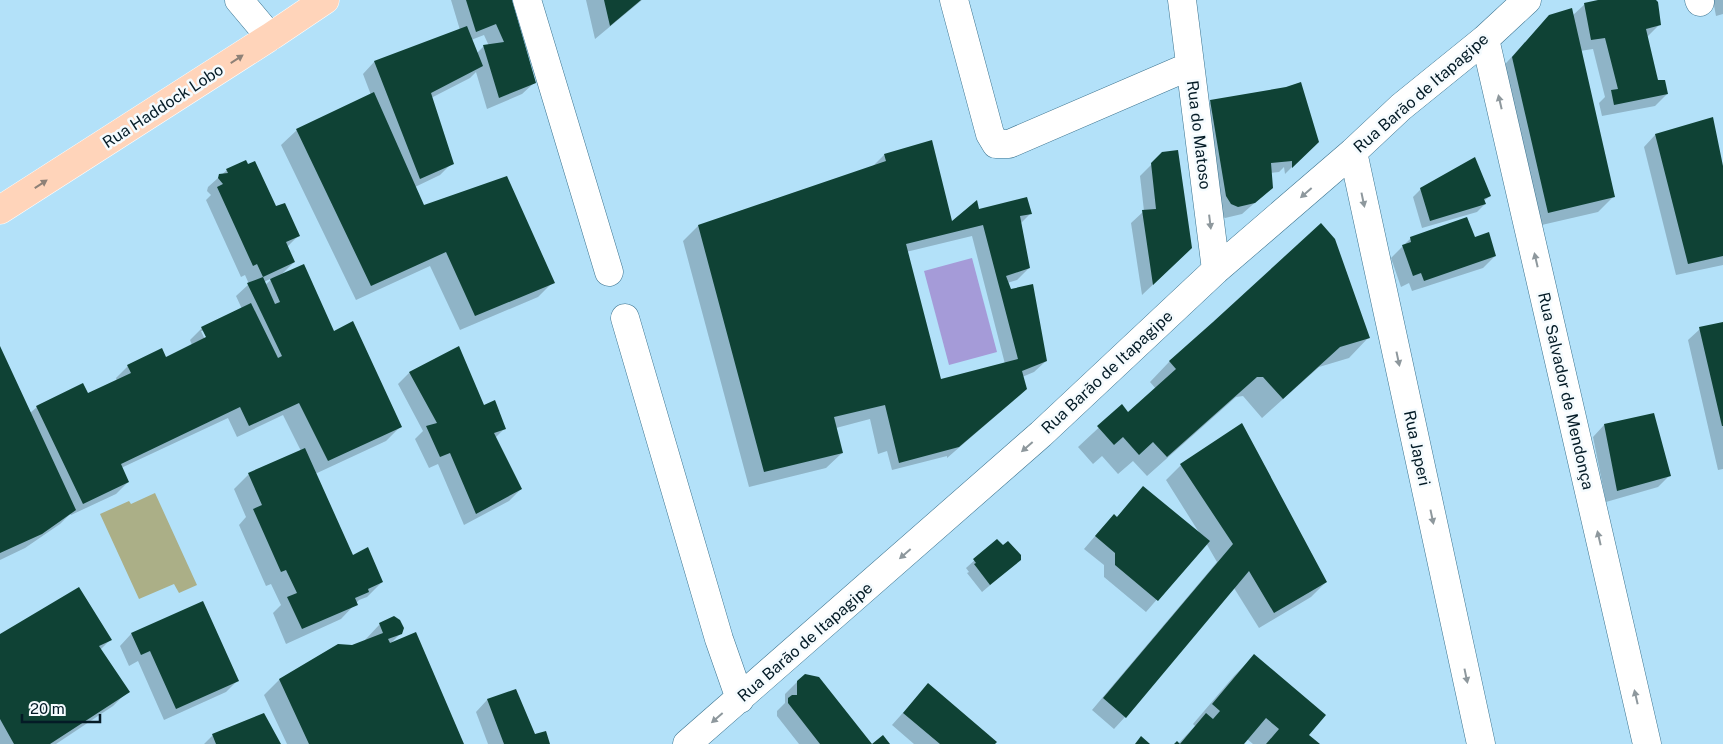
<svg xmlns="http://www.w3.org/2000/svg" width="1723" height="744" font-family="'Public Sans',sans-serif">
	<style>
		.green { fill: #abaf87 }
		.water { fill: #a59bd8 }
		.shadow { fill: #0003; fill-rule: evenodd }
		.building { fill: #0f4235; fill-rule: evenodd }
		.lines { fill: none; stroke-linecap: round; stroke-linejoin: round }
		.minor-casing { stroke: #3a728e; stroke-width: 29 }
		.major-casing { stroke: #fff; stroke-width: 29 }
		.minor { stroke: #fff; stroke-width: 28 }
		.major { stroke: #ffd4ba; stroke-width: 28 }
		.oneway { fill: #8e8177 }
		.oneway2 { fill: #8e989d }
		.labels { text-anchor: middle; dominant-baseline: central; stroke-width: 5; stroke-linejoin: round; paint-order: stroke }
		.street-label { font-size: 16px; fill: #041b26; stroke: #f5fbfe }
	</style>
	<rect width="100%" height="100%" fill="#b3e1f9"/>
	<!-- green -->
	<path class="green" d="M155,493L197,585L179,593L174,584L139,599L100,514L129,501L131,504Z"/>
	<!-- water -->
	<path class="water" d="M972,258L997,352L949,365L924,271Z"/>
	<!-- shadow -->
	<path class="shadow" d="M451,0H511L534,83L522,94L487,109L476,72L470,78L431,98L452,163L440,175L415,187L424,206L553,282L538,297L460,330L430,266L356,300L281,145L297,130L371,95L363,74L374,62L460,30ZM484,35L489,46H484L477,53L471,40Z
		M586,0H642L595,39Z
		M1605,0H1654L1659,25L1647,37L1657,81L1667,94L1655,106L1602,116L1599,103L1605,97L1593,49L1580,51L1613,197L1598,212L1533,227L1497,73L1549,16H1572L1585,4Z
		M1713,0H1723V14L1716,16Z
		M1211,102L1317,142L1285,174L1284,167L1279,172L1270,173L1259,199L1242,214L1225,218L1220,215L1199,113Z
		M1655,135L1723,172V265L1676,275L1644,147Z
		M1163,153L1179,260L1142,295L1131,223L1144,211L1140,176Z
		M884,155L952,223L978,210L1030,214L1021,223L1029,268L1017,280L1007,283L1046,361L1034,372L1022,377L1013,401L947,458V456L892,470L887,451L878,454L870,419L836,428L842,453L826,468L749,487L683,241L698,226L872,167ZM972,236L1005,364L940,380L906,252Z
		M227,170L275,208L298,236L287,247L294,262L280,276L334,332L401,426L386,441L315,474L352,556L382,582L367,597L359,600L341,619L286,644L273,613L281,605L271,584L266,586L239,525L246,517L234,489L249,474L301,451L283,415L237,437L228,418L121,468L128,482L116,494L71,515L70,514L60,524L25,548L0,560V349L30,413L37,407L87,395L117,381L116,378L128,366L165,358L192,345L190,340L202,328L242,309L236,296L249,284L245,275L241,277L206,200L211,195L207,191L208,187ZM272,278V279L265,285L264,282ZM201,331H204L210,342L207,344Z
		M1421,189L1490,196L1484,201L1485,204L1477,212L1422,228L1413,197Z
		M1411,238H1474L1495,256L1483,268L1412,291L1409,283L1401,287L1391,258Z
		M1214,323L1368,338L1349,358L1319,367L1262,418L1243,396L1236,397L1147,476L1133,461L1118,474L1102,456L1093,464L1078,447L1122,406L1128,413L1156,389L1150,382L1169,362Z
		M1723,323V469L1718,470L1688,340L1700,329Z
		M409,373L483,407L505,428L495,438L521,489L509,501L464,525L438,464L429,468L415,439L423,431L398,384Z
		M1604,425L1670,475L1658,487L1606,502L1593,437Z
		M1181,465L1326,582L1311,597L1259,628L1234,588L1125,717L1114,729L1092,710L1217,562L1206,543L1146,612L1104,577V565L1084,549L1102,528L1114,516L1116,518L1144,488L1200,534L1166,480Z
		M997,540L1020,560L982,592L967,573L969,572L966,568Z
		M380,624L401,633L389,645L463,744H287L264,695L279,680L338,645L352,646L366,641L365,640Z
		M131,634L237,681L226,692L164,720L138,661L129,666L120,646Z
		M0,635L110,640L100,650L128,691L113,706L56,744H0Z
		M1254,656L1307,735L1318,744H1253L1247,739L1243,744H1176H1178L1195,726L1193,724L1234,676Z
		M797,682L870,744H799L777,716V711L785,703V694Z
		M515,691L535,735L549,744H488L476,712L487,700Z
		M917,697L993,744H914L892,725Z
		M213,735L280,744H204Z"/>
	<!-- building -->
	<path class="building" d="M466,0H512L536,83L499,98L483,45L504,42L496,24L476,32Z
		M604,0H641L610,26Z
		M1598,0H1656L1658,2L1661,25L1646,29L1658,80H1665L1668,94L1614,105L1611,90L1618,89L1605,38L1591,40L1584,3Z
		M1572,8L1615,197L1548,213L1512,57L1549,15Z
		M467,26L483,66L431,93L454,164L420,179L374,61Z
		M1301,82L1319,142L1292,168V161L1271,163L1273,188L1255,203L1238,207L1231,204L1226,196L1210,100L1286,87Z
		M374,92L424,205L507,176L555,283L475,316L446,252L371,286L296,129Z
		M1713,117L1723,166V256L1688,264L1655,134Z
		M932,140L952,221L977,200L979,209L1027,197L1032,214L1020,216L1030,268L1006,276L1011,289L1033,284L1047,361L1022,371L1027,389L959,447L899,463L885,405L834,417L843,453L764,472L698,225L886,161L884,154ZM983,225L1018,359L941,379L906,244Z
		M1178,150L1192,248L1153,285L1142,210L1156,209L1151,163L1162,152Z
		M1475,157L1491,196L1484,199L1486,204L1430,221L1420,188Z
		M246,160L248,164L255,161L276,206L285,203L300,236L286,242L295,262L263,277L257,264L253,266L217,187L223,184L218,178L219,174L228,173L226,169Z
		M1467,217L1475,237L1489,232L1496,256L1424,281L1421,273L1413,276L1402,245L1411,242L1410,237Z
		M1321,223L1335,239L1370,338L1340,347L1283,399L1263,377H1257L1167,457L1153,442L1139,455L1123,437L1114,445L1097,426L1122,404L1128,412L1176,369L1169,361L1213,322Z
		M304,264L334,331L353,321L402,427L328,461L299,403L249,426L240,407L121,464L129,482L83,504L36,406L83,383L88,393L131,373L127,365L162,348L166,357L206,337L201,327L251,303L278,358L282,356L247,283L263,277L275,304L280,302L270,279Z
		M1723,322V426H1722L1699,327Z
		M0,346L76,510L42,534L0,553Z
		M459,346L484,405L495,400L506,429L494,433L522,489L476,514L450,453L440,457L426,426L437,423L409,372Z
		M1654,413L1671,476L1617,491L1604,424Z
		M1242,423L1327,582L1274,613L1249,571L1126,718L1103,698L1233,544L1180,464Z
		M305,448L353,555L368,547L383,582L368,589L369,592L355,598L358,605L302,629L287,597L297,593L286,570L281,572L253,509L262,505L248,473Z
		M1143,486L1210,541L1158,601L1115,565V553L1095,536L1114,514L1117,517Z
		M997,539L1003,545L1008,541L1021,555V560L990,585L974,564L976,563L973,559Z
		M79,587L112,640L99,646L130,692L50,744H14L0,719V634Z
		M203,601L239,681L176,709L150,651L141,655L131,633Z
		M394,616L400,620L404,628L402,634L388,639L390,643L416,632L464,744H309L279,679L338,644L352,645L383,633L379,623Z
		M1254,654L1326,715L1309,735L1320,744H1266L1279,729L1266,718L1244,744H1174L1177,741L1180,744L1206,713L1213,719L1220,711L1212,704Z
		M805,674L819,677L872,744H820L788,703V698L792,695H797V681Z
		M928,683L997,742L995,744H940L903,713Z
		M516,689L535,734L546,731L550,744H504L487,699Z
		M264,713L281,744H216L212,734Z
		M883,735L890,744H872Z
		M1141,736L1150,744H1135Z"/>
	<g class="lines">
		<defs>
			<path id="minor" d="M239,0L270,37
				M527,0L609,272
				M954,0L990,134L996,144H1009L1190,66
				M1182,0L1216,270
				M1699,0L1700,2
				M1485,39L1647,744
				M1353,152L1481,744
				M625,318L719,639L740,699
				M687,744L1041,434L1216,270L1353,152L1401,107L1485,39L1527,0"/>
			<path id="major" d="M0,210L270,37L325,0"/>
		</defs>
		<!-- minor casing -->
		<use href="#minor" class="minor-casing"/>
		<!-- major casing -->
		<use href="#major" class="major-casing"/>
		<!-- minor -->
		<use href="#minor" class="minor"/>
		<!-- major -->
		<use href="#major" class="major"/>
	</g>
	<!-- one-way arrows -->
	<defs><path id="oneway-solid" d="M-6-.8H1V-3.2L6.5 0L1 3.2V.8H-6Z" transform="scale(1.25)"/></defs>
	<g class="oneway">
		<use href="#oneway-solid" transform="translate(237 59) rotate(-33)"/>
		<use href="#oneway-solid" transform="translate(41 184) rotate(-33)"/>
	</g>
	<g class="oneway2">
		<use href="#oneway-solid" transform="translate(1500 102) rotate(-103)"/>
		<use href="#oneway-solid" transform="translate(1306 193) rotate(139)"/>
		<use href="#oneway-solid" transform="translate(1363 200) rotate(78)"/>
		<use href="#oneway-solid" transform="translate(1210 222) rotate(83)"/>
		<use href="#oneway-solid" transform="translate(1536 260) rotate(-103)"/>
		<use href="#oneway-solid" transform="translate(1398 359) rotate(78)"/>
		<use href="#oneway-solid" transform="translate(1027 447) rotate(139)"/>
		<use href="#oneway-solid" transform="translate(1432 517) rotate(78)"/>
		<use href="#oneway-solid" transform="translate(1599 538) rotate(-103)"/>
		<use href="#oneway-solid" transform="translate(905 554) rotate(139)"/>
		<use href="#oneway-solid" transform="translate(1466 676) rotate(78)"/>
		<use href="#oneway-solid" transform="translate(1636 697) rotate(-103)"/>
		<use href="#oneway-solid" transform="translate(717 718) rotate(139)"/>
	</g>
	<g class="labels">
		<!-- street labels -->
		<g class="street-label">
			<text transform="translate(1421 93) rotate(-41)">Rua Barão de Itapagipe</text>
			<text transform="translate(163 106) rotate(-33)">Rua Haddock Lobo</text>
			<text transform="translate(1199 135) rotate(83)">Rua do Matoso</text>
			<text transform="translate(1107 372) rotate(-43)">Rua Barão de Itapagipe</text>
			<text transform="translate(1566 391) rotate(77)">Rua Salvador de Mendonça</text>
			<text transform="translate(1417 448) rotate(78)">Rua Japeri</text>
			<text transform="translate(805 642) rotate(-41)">Rua Barão de Itapagipe</text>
		</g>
	</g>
	<!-- scale -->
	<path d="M22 714v8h78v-8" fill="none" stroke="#041b26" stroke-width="2.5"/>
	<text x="30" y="714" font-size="15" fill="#041b26" stroke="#f5fbfe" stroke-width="4" paint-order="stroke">20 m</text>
</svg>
